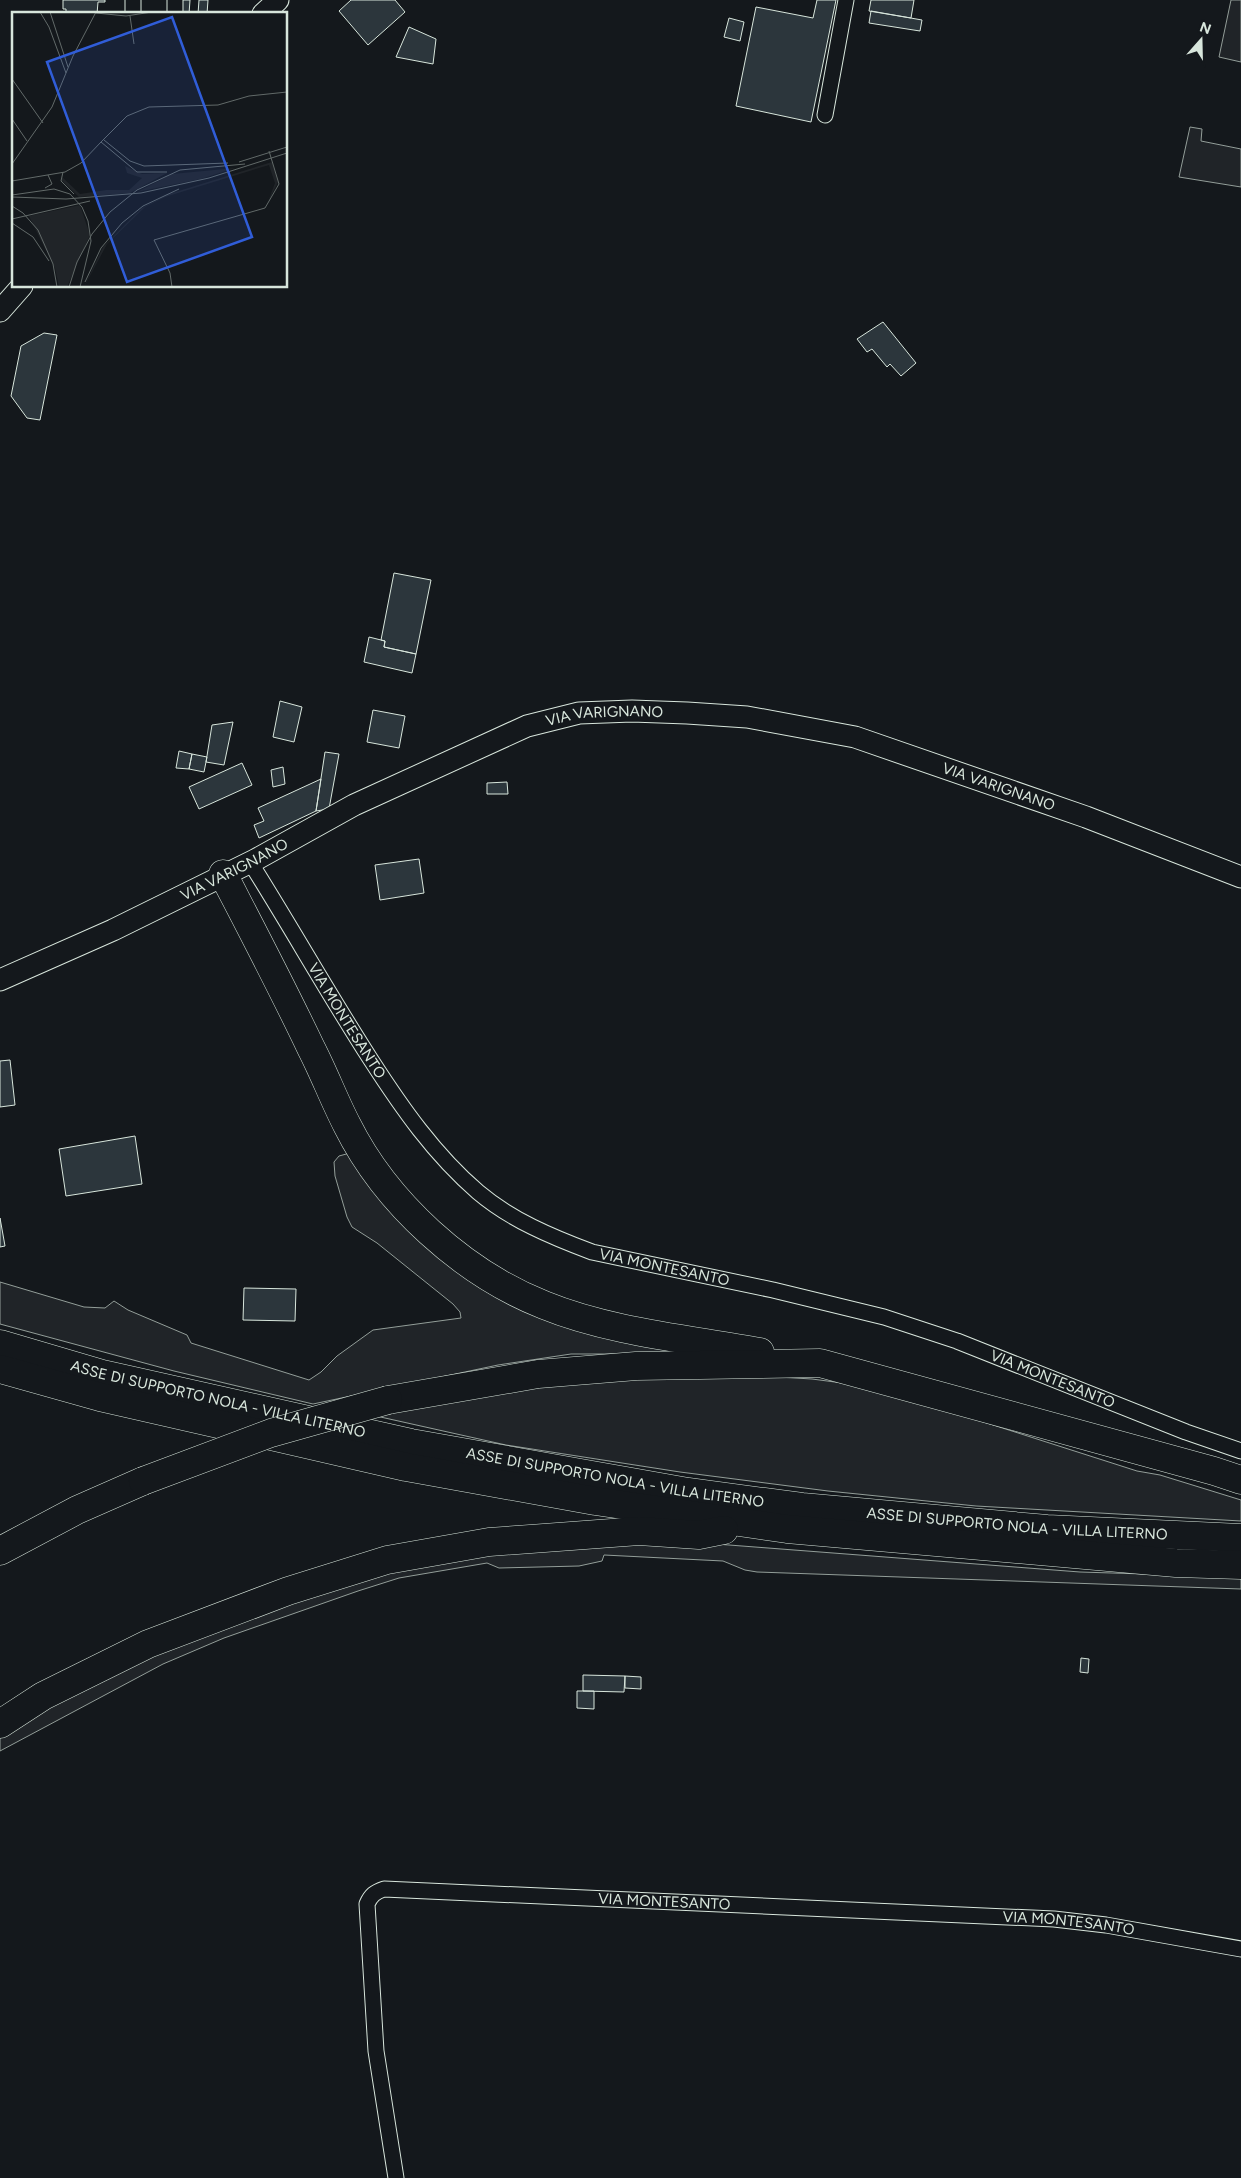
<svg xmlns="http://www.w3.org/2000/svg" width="1241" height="2178" font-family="Figtree,sans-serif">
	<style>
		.green { fill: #202428; stroke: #939e99 }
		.building { fill: #2c363c; stroke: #d8e6dc }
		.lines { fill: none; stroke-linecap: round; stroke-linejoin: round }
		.street-casing { stroke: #d8e6dc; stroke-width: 17 }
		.secondary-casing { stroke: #d8e6dc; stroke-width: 23 }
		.highway-casing { stroke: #d8e6dc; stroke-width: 29 }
		.street { stroke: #14181c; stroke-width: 15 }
		.secondary { stroke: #14181c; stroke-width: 21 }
		.highway { stroke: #14181c; stroke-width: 28 }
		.highway-bridge-casing { stroke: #d8e6dc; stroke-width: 29; stroke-linecap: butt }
		.highway-bridge { stroke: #14181c; stroke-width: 28 }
		.labels { text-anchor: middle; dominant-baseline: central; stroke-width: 4; stroke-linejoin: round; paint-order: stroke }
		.street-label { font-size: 15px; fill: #d8e6dc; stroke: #14181c }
		.inset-road { fill: none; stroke: #626a69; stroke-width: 1 }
		.view { fill: #305dd8; fill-opacity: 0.15; stroke: #305dd8; stroke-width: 2.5 }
		.inset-edge { fill: none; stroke: #d8e6dc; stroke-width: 2.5 }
	</style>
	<rect width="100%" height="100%" fill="#14181c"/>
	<!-- green -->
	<path class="green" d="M1231,0H1241V62L1219,57Z
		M1190,127L1202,129L1201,141L1241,149V187L1179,177Z
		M350,1153L443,1254L683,1354H571L498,1365L313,1404L174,1371L0,1324V1282L84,1307L105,1308L114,1301L128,1310L187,1335L191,1343L309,1380L321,1372L337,1356L373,1330L461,1318L460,1312L453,1304L377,1243L352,1227L347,1217L335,1176L334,1162L339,1156Z
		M743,1375L812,1379L850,1384L918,1401L1137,1471L1160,1475L1241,1500V1521L976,1506L828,1491L680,1472L506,1445L376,1416L466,1396L621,1378Z
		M651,1539L1080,1572L1241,1577V1589L757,1572L745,1570L723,1561L604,1555L602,1561L579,1566L499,1568L487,1563L399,1578L358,1591L224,1638L163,1664L0,1751V1734L58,1699L243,1614L439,1558Z"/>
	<!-- building -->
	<path class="building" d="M63,0H105V2H98L97,14H66V9H63Z
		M180,0H190L189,14H180Z
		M199,0H208L207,14H198Z
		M351,0H395L405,12L368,45L339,11Z
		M817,0H836L811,122L736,106L756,7L813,18Z
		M871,0H914L911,18L869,11Z
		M871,11L922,20L920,31L869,23Z
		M729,18L744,22L740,41L724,37Z
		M409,27L436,39L433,64L396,57Z
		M883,322L916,363L901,376L890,364L887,367L872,349L867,352L857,339Z
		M44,333L57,335L40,420L27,418L11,396L21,346Z
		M394,573L431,580L416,654L384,647L385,641L381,640Z
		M369,637L385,641L384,647L416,654L412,673L364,662Z
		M280,701L302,707L294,742L273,737Z
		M373,710L405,716L399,748L367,742Z
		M233,722L224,765L206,762L212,725Z
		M179,751L192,754L189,769L176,768Z
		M325,752L339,754L329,809L316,811Z
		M192,754L207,757L204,772L189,769Z
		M242,763L252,785L199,809L189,787Z
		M283,767L285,784L273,787L271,770Z
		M321,779L316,811L259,838L254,825L264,821L258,808Z
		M507,782L508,794H487V783Z
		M419,859L424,893L380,900L375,865Z
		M10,1060L15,1105L0,1107V1061Z
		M135,1136L142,1184L66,1196L59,1149Z
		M0,1218L5,1246L0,1247Z
		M244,1288L296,1289L295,1321L243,1320Z
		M1081,1658L1089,1659L1088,1673L1080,1672Z
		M583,1675L625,1676L624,1692L583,1691Z
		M625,1676L641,1677V1689L625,1688Z
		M577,1691H594V1709L577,1708Z"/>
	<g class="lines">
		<defs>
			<g id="street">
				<path d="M133,14V0"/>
				<path d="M175,14V0"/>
				<path d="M825,115L846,0"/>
				<path id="s1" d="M250,862C291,927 329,995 371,1060C402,1108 434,1154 478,1192C511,1220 552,1237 592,1252L773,1290L884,1317L957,1341L1186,1432L1241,1451"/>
				<path id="s2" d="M396,2178L376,2051L367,1904C371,1895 375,1892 384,1889L1054,1919L1106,1925L1241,1949"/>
			</g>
			<g id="secondary">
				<path d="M263,14L278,0"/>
				<path d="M0,311L22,286"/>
				<path id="s3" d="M0,980L113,930L255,860L354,805L527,726L579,713L632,711L687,713L747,717L855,737L1086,817L1241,877"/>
			</g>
			<g id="highway">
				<path d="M223,874C253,932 283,989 311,1048C324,1073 334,1100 347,1125C386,1203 463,1273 544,1305C610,1332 689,1339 760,1352"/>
				<path id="s4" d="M0,1344L102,1374L411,1443L688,1492L802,1507L1047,1529L1241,1538"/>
				<path d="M0,1369L100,1397L406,1467L595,1501L787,1529L1176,1563L1241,1565"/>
				<path d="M388,1400L538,1374L636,1366L820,1363L1214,1471L1241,1480"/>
				<path d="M0,1551L77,1510L143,1481"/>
				<path d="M0,1724L43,1696L148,1644L288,1591L387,1560L489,1542L639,1531L699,1535L724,1530"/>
			</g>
		</defs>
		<!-- street casing -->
		<use href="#street" class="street-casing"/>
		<!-- secondary casing -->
		<use href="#secondary" class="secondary-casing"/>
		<!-- highway casing -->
		<use href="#highway" class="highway-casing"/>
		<!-- street -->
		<use href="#street" class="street"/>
		<!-- secondary -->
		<use href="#secondary" class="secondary"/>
		<!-- highway -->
		<use href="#highway" class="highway"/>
		<defs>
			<path id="highway-bridge" d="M143,1481L271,1433L388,1400"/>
		</defs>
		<!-- highway-bridge casing -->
		<use href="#highway-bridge" class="highway-bridge-casing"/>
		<!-- highway-bridge -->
		<use href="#highway-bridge" class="highway-bridge"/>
	</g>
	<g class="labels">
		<!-- street labels -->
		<g class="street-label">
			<text stroke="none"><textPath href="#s3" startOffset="664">VIA VARIGNANO</textPath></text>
			<text stroke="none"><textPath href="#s3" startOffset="1069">VIA VARIGNANO</textPath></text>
			<text stroke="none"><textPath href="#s3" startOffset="259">VIA VARIGNANO</textPath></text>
			<text stroke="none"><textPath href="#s1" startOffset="186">VIA MONTESANTO</textPath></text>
			<text stroke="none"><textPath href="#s1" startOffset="606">VIA MONTESANTO</textPath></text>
			<text stroke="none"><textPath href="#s1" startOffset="1011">VIA MONTESANTO</textPath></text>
			<text stroke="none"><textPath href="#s4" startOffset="225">ASSE DI SUPPORTO NOLA - VILLA LITERNO</textPath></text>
			<text stroke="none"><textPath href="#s4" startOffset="630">ASSE DI SUPPORTO NOLA - VILLA LITERNO</textPath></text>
			<text stroke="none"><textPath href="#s4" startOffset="1035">ASSE DI SUPPORTO NOLA - VILLA LITERNO</textPath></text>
			<text stroke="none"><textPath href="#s2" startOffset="580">VIA MONTESANTO</textPath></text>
			<text stroke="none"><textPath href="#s2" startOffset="985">VIA MONTESANTO</textPath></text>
		</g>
	</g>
	<!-- overview -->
	<g transform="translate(12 12)">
		<rect width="275" height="275" fill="#14181c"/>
		<path d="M260,150L266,170L256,190L263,171L257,153L153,185L133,195L95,232L72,275L91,235L130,196L157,182ZM113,154L130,162L155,161L118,181L67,185L50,169L49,164L68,182L94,178H117L130,166L115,161ZM223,156L189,167L125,180L160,162ZM68,193L78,223L55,275H47L43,256L17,204Z" fill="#202428"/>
		<path class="inset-road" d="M28,0L37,15L54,61M38,0L56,55M84,1L114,4L140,0M118,4L122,32M0,67L31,111M0,107L15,129M92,128L118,149L132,154L216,151M89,130L115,104L137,95L206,93L237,84L275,80M89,130L125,160H155M227,150L275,135M0,152L40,95L61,44L84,0M51,160L49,169L62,182M0,169L53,160L69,151L89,130M33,176L40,172L36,163M0,183L42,177L58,182L70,195L76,209L79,229L68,275M0,185L54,187L129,181L197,166L275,141M0,194L11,201L26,218L41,252L45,275M0,207L78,189M0,211L21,225L37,249M73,270L89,236L110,211L131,194L167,177M57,275L65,250L80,222L98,200L125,178L168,158L233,152M160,275L158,261L142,228L253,196L267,172L257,139"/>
		<path class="view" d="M160,5L240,225L115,270L35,50Z"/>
		<rect width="275" height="275" class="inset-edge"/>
	</g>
	<!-- north arrow -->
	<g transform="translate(1201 40) rotate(20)" stroke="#14181c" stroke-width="4" paint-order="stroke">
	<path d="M0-4L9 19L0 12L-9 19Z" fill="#d8e6dc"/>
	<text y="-8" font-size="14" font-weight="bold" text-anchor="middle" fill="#d8e6dc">N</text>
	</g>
</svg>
